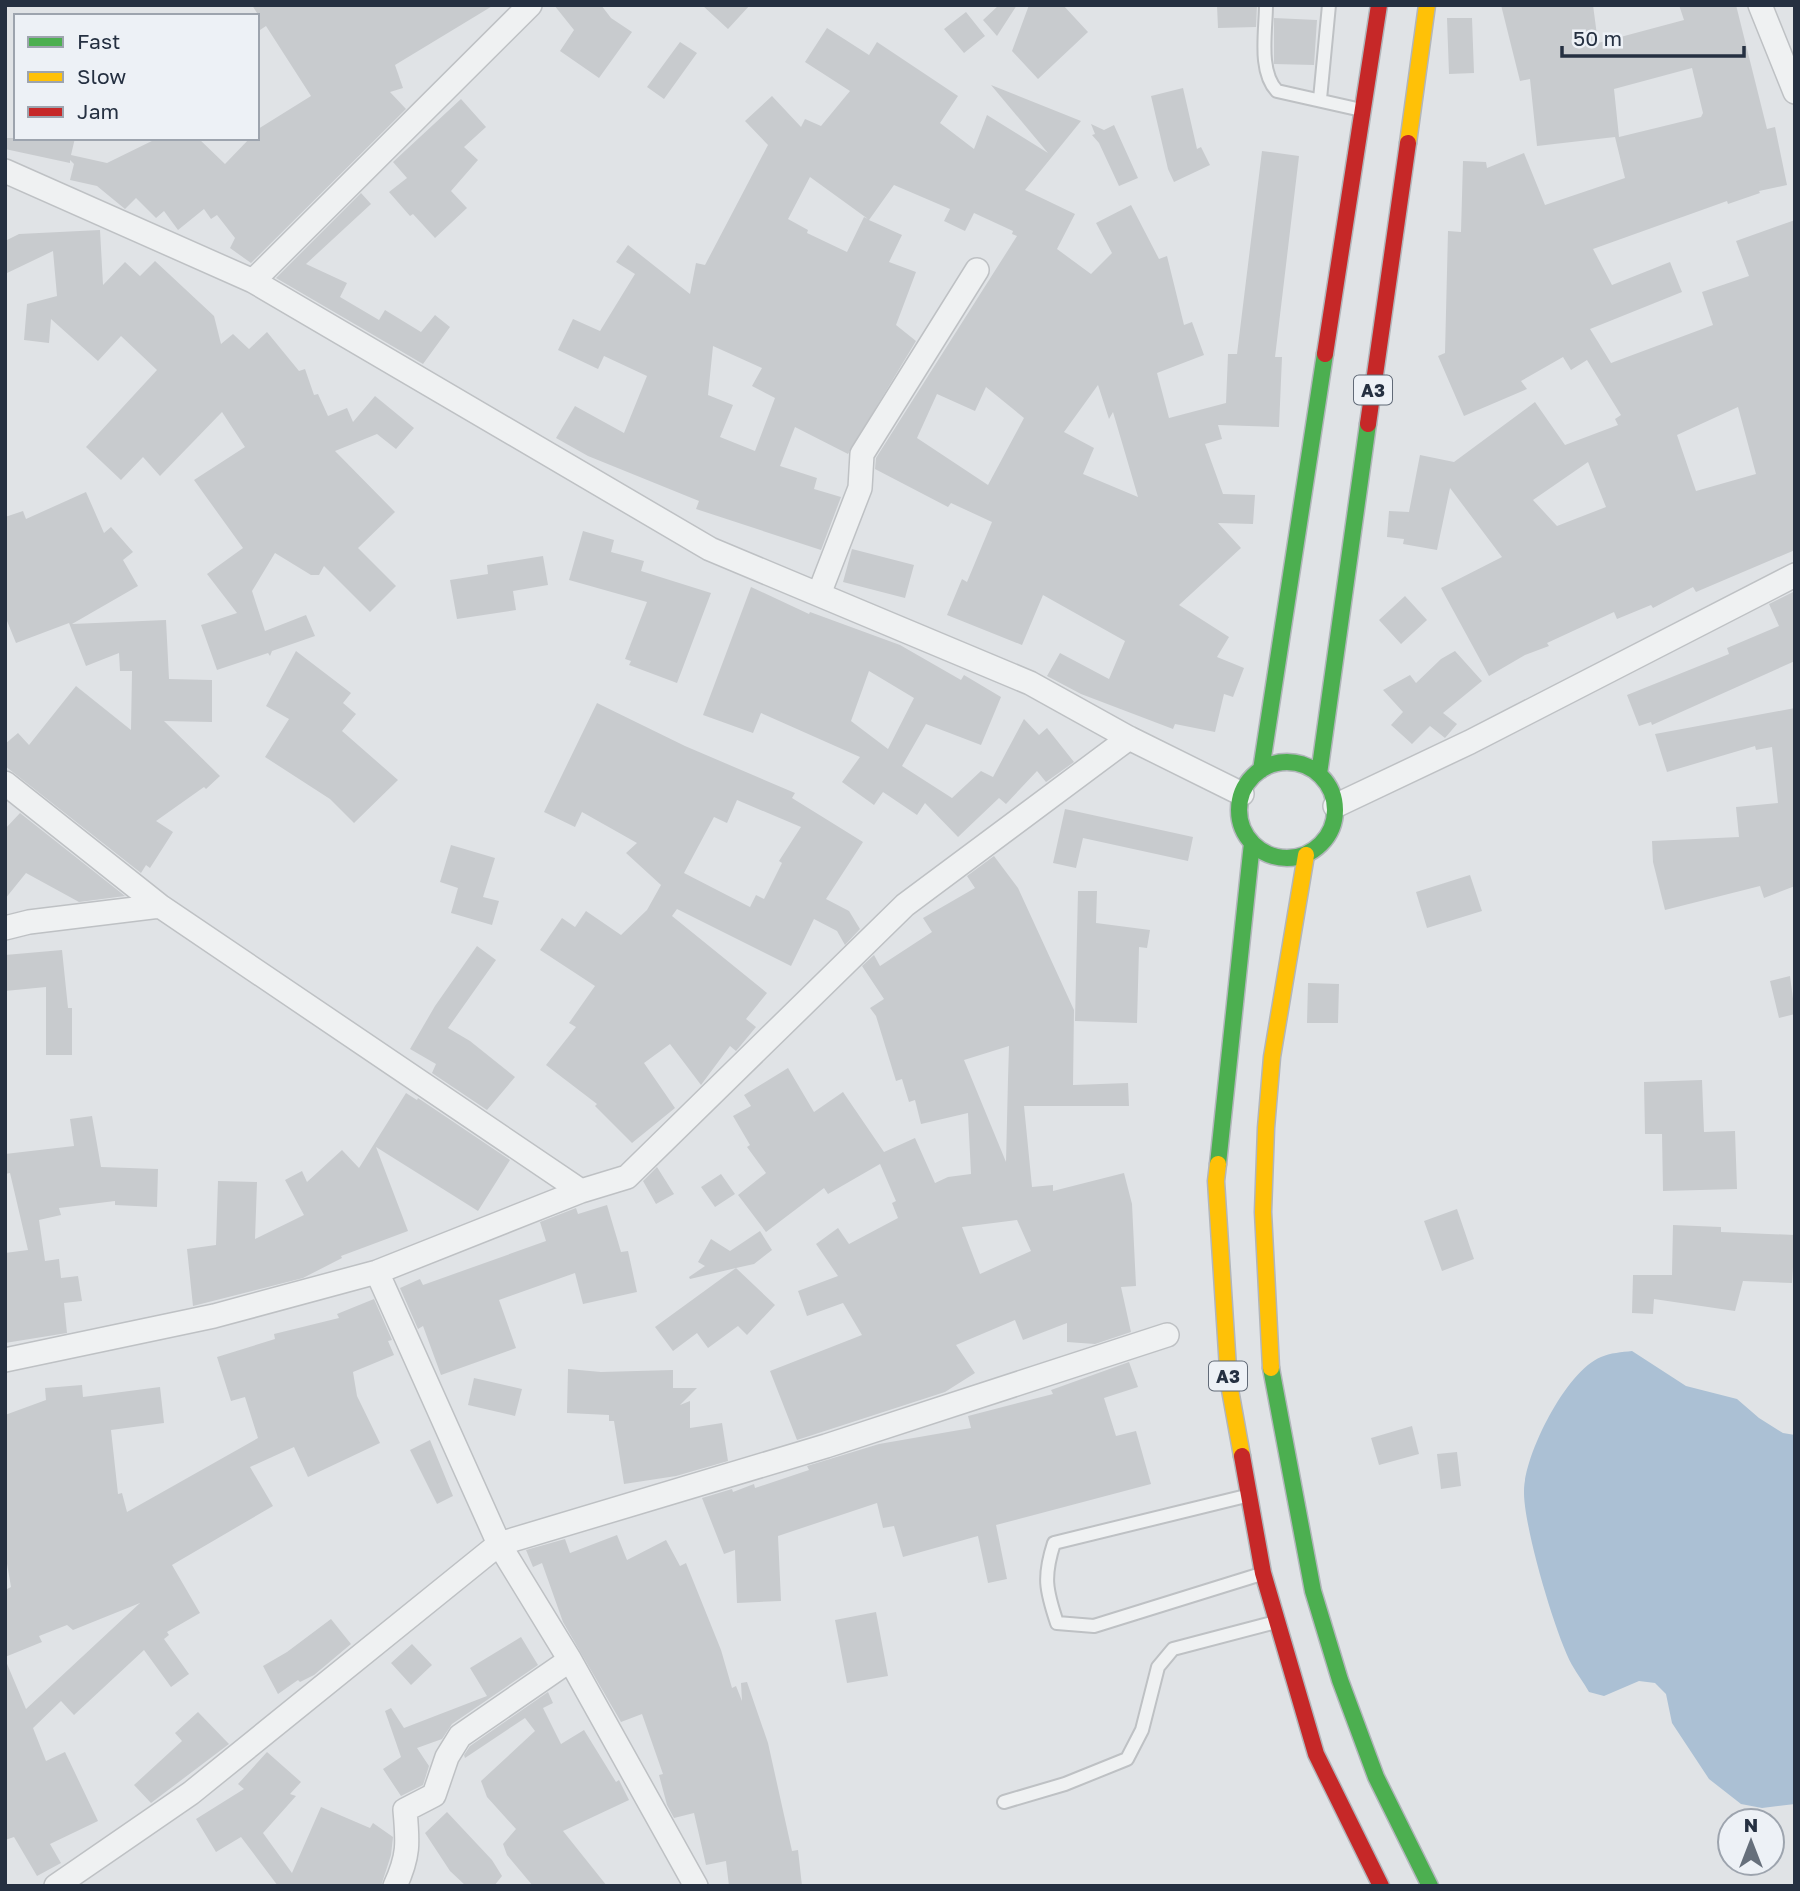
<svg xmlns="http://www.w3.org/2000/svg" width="1800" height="1891" font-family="'Golos Text',sans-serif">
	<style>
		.water { fill: #abc0d4 }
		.building { fill: #c8cbce; fill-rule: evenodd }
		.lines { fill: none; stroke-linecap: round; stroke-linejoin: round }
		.lane-casing { stroke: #bec1c4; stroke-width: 16 }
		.street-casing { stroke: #bec1c4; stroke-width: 26 }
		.fast-casing { stroke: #b2b6bb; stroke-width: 19 }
		.slow-casing { stroke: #b2b6bb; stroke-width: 19 }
		.jam-casing { stroke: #b2b6bb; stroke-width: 19 }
		.lane { stroke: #eff1f2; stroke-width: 12 }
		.street { stroke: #eff1f2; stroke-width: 23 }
		.fast { stroke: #4caf50; stroke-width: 16 }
		.slow { stroke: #ffc107; stroke-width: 16 }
		.jam { stroke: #c62828; stroke-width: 16 }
		.labels { text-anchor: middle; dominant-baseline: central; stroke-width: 7; stroke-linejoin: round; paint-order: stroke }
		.shield { fill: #edf1f6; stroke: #616a77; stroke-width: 2 }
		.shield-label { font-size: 18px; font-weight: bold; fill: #253041 }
	</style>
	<rect width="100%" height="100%" fill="#e0e3e6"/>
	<!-- water -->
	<path class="water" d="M1632,1351L1686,1386L1737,1399L1759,1418L1783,1433L1795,1435V1804L1762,1808L1741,1804L1709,1779L1672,1723L1666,1694L1655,1683L1639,1681L1604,1696L1589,1692C1584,1683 1577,1674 1572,1665C1555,1634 1523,1524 1524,1491C1524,1455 1566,1371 1601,1357C1610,1353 1622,1352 1632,1351Z"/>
	<!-- building -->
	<path class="building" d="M252,5H494L395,65L403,88L390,92L406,109L251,263L230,248L235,238L217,215L211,219L204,209L178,230L164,211L156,218L136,198L125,209L97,186L70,180L74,164L70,160V163L5,149V138H75L71,155L107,163L158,138H198L225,164L250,138H257L258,129L311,96L266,26L257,32V13Z
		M554,5H601L611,18L632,32L599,78L560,51L574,30Z
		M702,5H750L728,29Z
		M999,5H1017L997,36L983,20Z
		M1029,5H1063L1088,32L1038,79L1012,51Z
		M1217,5H1257L1256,27L1218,28Z
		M1501,5H1593L1598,43L1684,20L1679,5H1736L1767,129L1775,127L1787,185L1759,191L1760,193L1728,204L1727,201L1593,249L1612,285L1670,262L1682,292L1590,329L1611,363L1713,325L1702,292L1749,276L1736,241L1795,220V550L1696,592L1693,587L1653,608L1651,605L1617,619L1614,612L1547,643L1549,646L1525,655L1489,676L1441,588L1502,557L1450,488L1437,550L1403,544L1404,539L1387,537L1389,511L1409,512L1420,455L1454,462L1535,402L1565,445L1618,425L1615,419L1621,415L1587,360L1571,370L1563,357L1521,381L1527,389L1464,416L1438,356L1445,353L1448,231L1461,232L1463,161L1486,162L1487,168L1524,153L1545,205L1625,178L1615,137L1537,146L1530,79L1520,81ZM1692,68L1703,113L1701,117L1619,137L1614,89ZM1738,407L1756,474L1696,491L1677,435ZM1588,462L1606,507L1557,526L1533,500Z
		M966,12L985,36L964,53L944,29Z
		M1274,18L1317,20L1314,65L1274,64Z
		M1447,18H1472L1474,73L1449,74Z
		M827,28L869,55L877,42L958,96L940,123L974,149L987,115L1048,153L991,85L1081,121L1025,190L1075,214L1057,249L1091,274L1112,253L1096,223L1131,205L1159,259L1167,256L1184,325L1192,322L1204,355L1157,373L1169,418L1226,403L1228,354H1237L1262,151L1299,156L1275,357H1282L1279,427L1218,425L1222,439L1205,444L1223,494L1255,495L1253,524L1218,523L1241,548L1179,605L1229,637L1217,657L1244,668L1233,697L1224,694L1215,732L1175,724L1173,729L1081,694L1047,676L1060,653L1109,679L1125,641L1043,595L1022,645L947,615L962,579L967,582L992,522L951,503L948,507L875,469L876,458L1017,236L1012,234L1013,231L974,213L965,231L944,221L950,209L894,185L869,220L902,235L889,262L916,272L896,325L916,341L848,454L795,427L780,466L817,478L814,489L841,497L821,550L696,509L699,501L588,456L556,438L575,406L624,433L647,376L604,356L598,369L558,350L573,319L600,331L635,274L616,262L628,245L690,294L696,263L705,265L768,145L745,121L772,96L801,127L805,119L821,126L850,91L805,62ZM810,177L868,219L864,217L847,252L807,233L808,230L788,219ZM713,346L762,368L752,386L775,398L755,451L720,437L733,405L708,395ZM1098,385L1109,419L1113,412L1138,497L1083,474L1094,448L1064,432ZM986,387L1024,418L988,485L917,438L937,394L975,411Z
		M680,42L697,53L664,99L647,87Z
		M1183,88L1197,149L1201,147L1210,165L1174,182L1168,169L1151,96Z
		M461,99L486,127L464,147L478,160L451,191L467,208L435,238L413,214L410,216L389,192L407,178L393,162Z
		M1091,124L1104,130L1114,125L1138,178L1119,186L1099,143L1092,135L1095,134Z
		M361,193L371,204L306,264L347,283L340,297L379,320L385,310L421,332L435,315L450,327L423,364L276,278Z
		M100,230L103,285L125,262L140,276L155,261L214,316L221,344L233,334L249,349L267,332L299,371L305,369L314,395L318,394L328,416L347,408L353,422L375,396L414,428L396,449L377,434L335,451L395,512L358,548L396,586L370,612L324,566L319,575H311L275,553L252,591L265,631L306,615L315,636L272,651L270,656L268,653L217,670L201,625L237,613L207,574L243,548L194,480L245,447L222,412L160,476L143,457L121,480L86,447L157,370L121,336L98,361L51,319L49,343L24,340L27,304L57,296L53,251L5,274V241L19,234Z
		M86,492L104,533L111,527L133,552L123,560L138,586L72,624L166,620L169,679L212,680V722L164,721L220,776L206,789L204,787L156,821L173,832L150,868L146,865L141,873L5,766V744L18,733L29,745L76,686L131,730L132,671H120L119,653L86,666L69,623L16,643L5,616V517L23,511L26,519Z
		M583,531L614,540L611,552L644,561L641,571L711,593L677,683L629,665L631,661L625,659L647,602L569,580Z
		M852,549L914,565L905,598L843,582Z
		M543,556L548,585L513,591L516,610L457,619L450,580L488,574L487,565Z
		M751,587L809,614L810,612L900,645L961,680L964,675L1001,697L981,745L926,724L902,766L952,798L981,771L993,777L1024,719L1039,735L1047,728L1074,762L1046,782L1037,771L1006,804L999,798L958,837L925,803L917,815L883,792L874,805L842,782L860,757L761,713L753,733L703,715ZM869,671L914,698L888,749L851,721Z
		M1795,591V661L1652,725L1651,722L1639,726L1627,695L1729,654L1727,648L1779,626L1769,604Z
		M1405,596L1427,620L1401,644L1379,620Z
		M296,651L351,693L343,703L356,714L342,731L398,780L354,823L330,799L265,757L289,719L266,706Z
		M1455,651L1482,681L1443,713L1457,724L1445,738L1430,726L1412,744L1391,725L1403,712L1383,690L1410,675L1416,683L1441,659Z
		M597,703L685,746L795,793L792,798L863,842L826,899L849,911L860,929L845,945L837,931L814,919L791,966L677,909L672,916L767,993L746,1019L756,1027L736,1051L730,1046L701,1085L670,1044L644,1063L675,1108L632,1143L595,1106L597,1104L546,1065L576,1027L569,1023L595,986L540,950L562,918L575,927L586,911L621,935L647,910L661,885L626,853L637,843L582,812L575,827L544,812ZM737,800L801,827L779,861L782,863L764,899L756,895L750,907L684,873L714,817L727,823Z
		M1795,708V886L1764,898L1760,886L1665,910L1653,862L1652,841L1739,837L1736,807L1778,803L1772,747L1756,750L1755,746L1667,772L1655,734Z
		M1065,809L1193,837L1188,861L1083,838L1076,868L1053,863Z
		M20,813L125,896L79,902L26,873L5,899V829Z
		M451,845L495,858L483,897L499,901L492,925L451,913L458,888L440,882Z
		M994,856L1018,888L1074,1010L1073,1085L1128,1083L1129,1106H1024L1032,1187L1053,1185V1191L1124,1173L1132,1204L1136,1286L1121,1287L1131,1332L1095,1344L1067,1342V1323L1023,1340L1015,1320L956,1345L975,1373L945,1392L797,1440L770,1371L862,1335L843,1303L807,1316L798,1291L838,1276L816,1244L838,1228L849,1244L898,1218L892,1203L896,1201L880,1164L828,1194L824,1188L766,1232L738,1195L766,1173L747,1147L750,1145L733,1116L751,1106L744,1095L788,1068L814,1112L843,1092L884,1152L915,1138L935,1183L948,1177L971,1174L968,1113L921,1124L915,1100L909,1102L902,1079L896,1081L876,1016L870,1008L884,999L862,966L874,955L880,966L932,932L923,918L975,888L967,876ZM1009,1046L1008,1079L1006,1162L964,1060ZM1017,1220L1031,1251L980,1274L962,1227Z
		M1470,875L1482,911L1427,928L1416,892Z
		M1078,891H1097L1096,923L1150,930L1147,948L1139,947L1137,1023L1075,1021Z
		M477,946L496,960L448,1028L470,1041L515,1077L487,1110L432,1073L436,1064L410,1049L435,1006Z
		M62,950L68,1008H72V1055H46V987L5,991V955Z
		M1790,976L1795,1014L1779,1018L1770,981Z
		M1308,983L1339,984L1338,1023H1307Z
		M1702,1080L1704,1132L1735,1131L1737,1189L1663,1191L1662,1134H1645L1644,1082Z
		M406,1093L417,1100L418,1098L510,1160L478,1211L376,1147L408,1231L341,1256L342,1258L303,1278L193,1306L187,1249L216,1245L218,1181L257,1182L255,1239L304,1215L285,1180L302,1171L307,1182L342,1150L359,1168Z
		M92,1116L101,1167L158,1169L157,1207L115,1205V1201L59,1208L61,1215L39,1220L45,1261L59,1259L61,1278L78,1276L82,1301L64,1303L67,1333L5,1343V1253L28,1250L10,1173L5,1174V1154L74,1146L70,1119Z
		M657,1167L674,1194L656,1204L643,1181Z
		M721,1174L735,1194L715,1207L701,1187Z
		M607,1205L621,1252L628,1251L637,1292L583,1304L575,1273L499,1300L516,1348L441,1375L423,1326L418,1329L400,1288L420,1279L423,1285L546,1241L540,1222L576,1208L578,1214Z
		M1457,1209L1474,1259L1442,1271L1424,1221Z
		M1673,1225L1721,1227V1232L1795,1235L1792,1283L1743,1281L1735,1311L1654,1299L1653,1314L1632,1313L1633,1275H1672Z
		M760,1231L772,1250L754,1264L736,1268L775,1305L747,1335L738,1326L708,1348L697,1333L673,1351L655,1327L736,1268L690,1279L689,1277L705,1266L698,1262L711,1239L730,1251Z
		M374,1299L392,1340L388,1341L394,1355L353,1372L357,1396L380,1443L308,1477L294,1447L250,1467L273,1506L172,1565L200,1613L167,1632L169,1635L164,1639L189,1674L171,1687L144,1650L74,1715L61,1701L33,1728L46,1761L65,1752L98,1821L50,1844L61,1863L37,1876L14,1837L5,1840V1659L26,1709L140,1603L73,1630L67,1625L39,1636L42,1642L5,1657V1590L11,1587L5,1552V1415L46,1400L45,1388L82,1385L83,1397L160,1387L164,1423L111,1430L118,1494L122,1493L127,1512L258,1438L245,1397L231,1401L217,1357L275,1339L274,1334L339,1318L337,1314Z
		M1129,1362L1138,1387L1104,1398L1116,1436L1136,1431L1151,1484L996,1525L1007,1579L988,1583L978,1536L903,1557L894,1526L883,1528L877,1503L778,1536L781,1601L737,1603L735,1550L724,1554L702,1498L732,1489L733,1492L754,1484L755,1488L809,1470L807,1466L879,1444L971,1428L968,1416L1053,1394L1051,1390Z
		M568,1369L601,1372L673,1370V1388H697L680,1405L690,1401V1428L722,1423L728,1461L676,1476L624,1484L614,1421H609V1415L567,1413Z
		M474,1378L522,1389L515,1416L468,1405Z
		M1412,1426L1419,1454L1379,1465L1371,1438Z
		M430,1440L453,1496L437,1504L410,1450Z
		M1457,1452L1461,1486L1441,1489L1437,1454Z
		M617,1535L627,1560L666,1540L680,1566L686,1563L721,1650L732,1688L736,1686L742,1701L741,1683L747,1682L768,1743L792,1851L798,1850L802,1886H729L726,1861L706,1865L694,1813L674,1818L667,1805L659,1775L663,1774L642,1714L621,1722L563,1622L542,1563L533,1567L526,1550L565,1539L570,1553Z
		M876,1612L888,1676L847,1683L835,1620Z
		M331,1619L351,1644L314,1675L300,1682L298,1680L278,1694L263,1666L287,1652Z
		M521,1637L538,1665L452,1724L442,1739L417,1748L429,1766L423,1785L401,1796L383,1769L401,1757L385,1711L391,1708L404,1728L487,1696L470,1668Z
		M412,1644L432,1665L411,1685L391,1663Z
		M548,1692L553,1703L543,1708L561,1744L584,1730L616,1782L619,1780L629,1800L563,1831L607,1886H533L507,1855L503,1844L516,1829L487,1797L481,1781L535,1731L525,1718L465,1758L464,1755L470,1746Z
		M198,1712L229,1744L151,1803L134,1785L182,1741L175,1733Z
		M267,1752L301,1782L290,1794L296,1796L263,1833L292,1873L321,1807L370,1828L373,1823L393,1837L391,1855L381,1886H278L241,1837L216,1852L196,1819L244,1789L238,1784Z
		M447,1812L492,1860L502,1876L494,1886H466L450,1871L425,1833Z"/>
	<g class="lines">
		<defs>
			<path id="lane" d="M1266,5C1266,31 1258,71 1277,91L1357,109
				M1320,99L1329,5
				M1246,1496L1054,1543C1043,1577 1046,1590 1057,1623L1094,1626L1258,1575
				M1004,1802L1065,1784L1127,1759L1142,1730L1158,1667L1173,1649L1272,1623"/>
			<path id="street" d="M1760,5L1795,92
				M5,171L253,281L710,549L1030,683L1129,738L1242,794
				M253,281L530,5
				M819,594L860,488L862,454L977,270
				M5,783L160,906L581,1191
				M1335,806L1470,742L1795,575
				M5,928L29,922L160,906
				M377,1272L499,1544L570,1660L696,1886
				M5,1360L214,1316L377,1272L581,1191L627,1177L905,905L1129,738
				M56,1886L191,1793L499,1544L826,1446L1167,1335
				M395,1886C409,1856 408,1843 405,1810L434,1795L447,1757L460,1736L570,1660"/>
			<path id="fast" d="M1239 810a48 48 0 1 1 96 0a48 48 0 1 1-96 0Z
				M1261,770L1325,354
				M1319,774L1368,424
				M1218,1164L1252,843
				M1271,1368L1313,1591L1340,1680L1376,1777L1430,1886"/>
			<path id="slow" d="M1408,143L1427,5
				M1218,1164L1216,1181L1229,1384L1242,1456
				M1271,1368L1263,1212L1266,1128L1272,1057L1306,855"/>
			<path id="jam" d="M1325,354L1379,5
				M1368,424L1408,143
				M1242,1456L1263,1573L1316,1754L1381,1886"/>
		</defs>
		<!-- lane casing -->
		<use href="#lane" class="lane-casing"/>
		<!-- street casing -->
		<use href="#street" class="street-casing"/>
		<!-- fast casing -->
		<use href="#fast" class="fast-casing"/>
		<!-- slow casing -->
		<use href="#slow" class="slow-casing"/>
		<!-- jam casing -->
		<use href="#jam" class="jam-casing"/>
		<!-- lane -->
		<use href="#lane" class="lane"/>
		<!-- street -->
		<use href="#street" class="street"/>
		<!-- fast -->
		<use href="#fast" class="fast"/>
		<!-- slow -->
		<use href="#slow" class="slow"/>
		<!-- jam -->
		<use href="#jam" class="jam"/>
	</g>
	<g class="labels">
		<!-- shield labels -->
		<g class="shield">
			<rect x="1354" y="375.5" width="38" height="29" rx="5"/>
			<rect x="1209" y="1361.5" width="38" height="29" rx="5"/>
		</g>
		<g class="shield-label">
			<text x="1373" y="390">A3</text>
			<text x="1228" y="1376">A3</text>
		</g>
	</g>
	<!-- border -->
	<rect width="1800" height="1891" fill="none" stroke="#253041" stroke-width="14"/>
	<!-- legend -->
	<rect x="14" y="14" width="245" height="126" fill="#edf1f6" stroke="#9da4ae" stroke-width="2"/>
	<rect x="28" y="37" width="35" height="10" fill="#4caf50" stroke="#9da4ae" stroke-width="2"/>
	<text x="77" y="49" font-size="21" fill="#253041">Fast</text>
	<rect x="28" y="72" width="35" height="10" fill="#ffc107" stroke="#9da4ae" stroke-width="2"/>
	<text x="77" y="84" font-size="21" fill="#253041">Slow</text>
	<rect x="28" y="107" width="35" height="10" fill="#c62828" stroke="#9da4ae" stroke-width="2"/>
	<text x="77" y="119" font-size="21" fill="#253041">Jam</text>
	<!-- north arrow -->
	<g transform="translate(1751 1842)"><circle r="33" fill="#edf1f6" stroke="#9da4ae" stroke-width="2"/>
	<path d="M0-5L12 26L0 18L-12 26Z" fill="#666f7b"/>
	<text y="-10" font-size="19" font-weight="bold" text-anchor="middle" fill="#253041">N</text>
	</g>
	<!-- scale -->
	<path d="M1562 46v10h182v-10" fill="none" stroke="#253041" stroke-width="3.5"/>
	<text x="1573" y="46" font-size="21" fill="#253041" stroke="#edf1f6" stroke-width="5" paint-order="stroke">50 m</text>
</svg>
